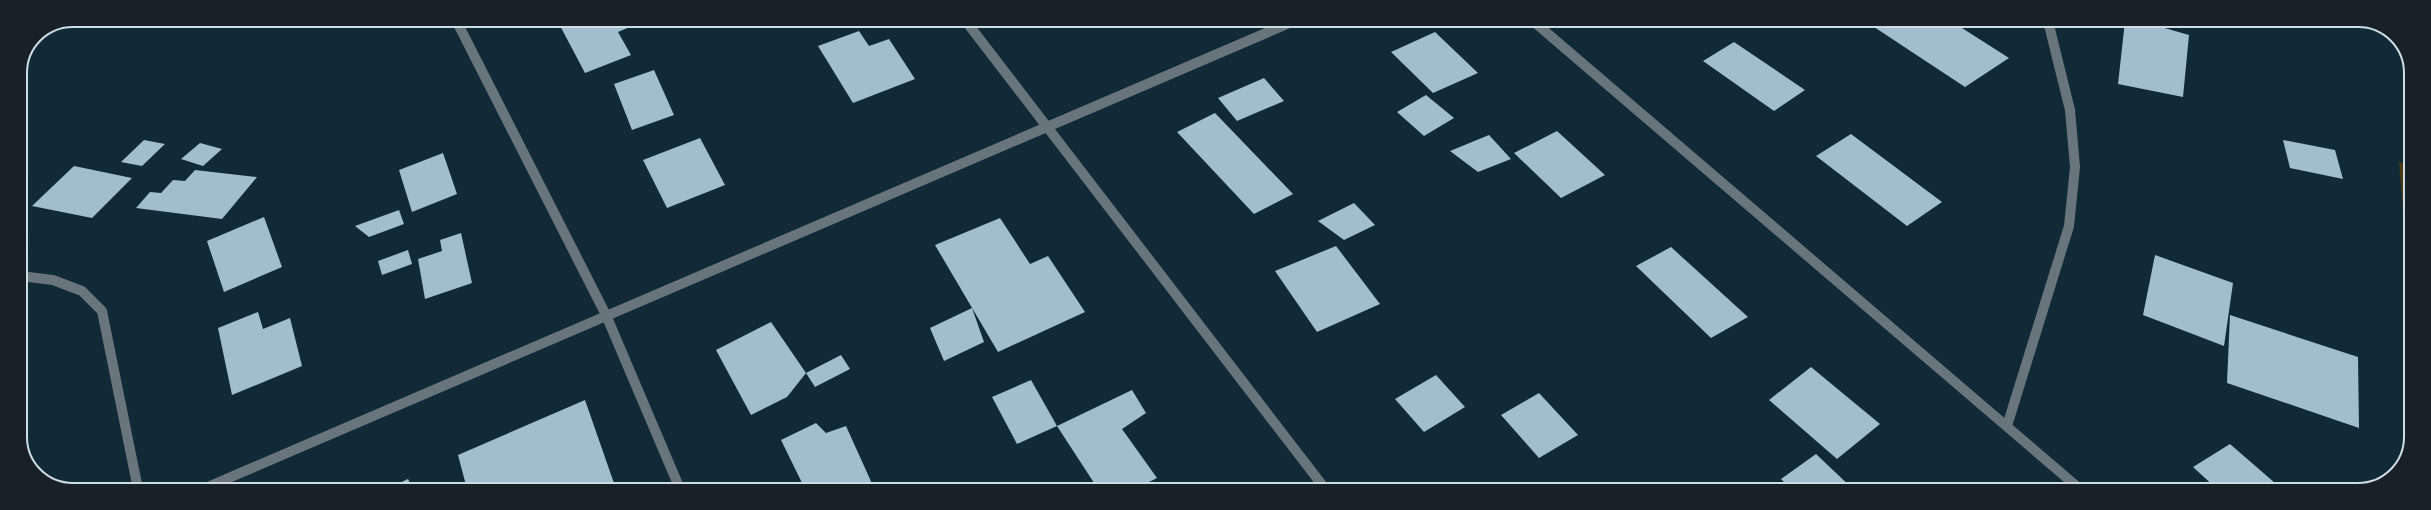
<svg xmlns="http://www.w3.org/2000/svg" width="2431" height="510" font-family="Figtree,sans-serif">
	<style>
		.green { fill: #4a3a14 }
		.building { fill: #a1becf }
		.lines { fill: none; stroke-linecap: round; stroke-linejoin: round }
		.minor { stroke: #69757c; stroke-width: 10 }
		.rim { fill: none; stroke: #cedde5; stroke-width: 2 }
	</style>
	<rect width="100%" height="100%" fill="#102a37"/>
	<!-- green -->
	<path class="green" d="M2399,162L2411,166V225L2404,223Z"/>
	<!-- building -->
	<path class="building" d="M557,20H637L639,23L618,32L631,55L585,73Z
		M1865,21H1951L2009,58L1965,87Z
		M2125,21H2140L2189,35L2183,97L2118,84Z
		M859,31L869,46L889,39L915,79L853,103L818,46Z
		M1435,32L1478,73L1433,93L1391,52Z
		M1734,42L1805,90L1774,111L1703,61Z
		M654,70L674,115L632,130L614,84Z
		M1264,78L1284,101L1237,121L1218,98Z
		M1426,95L1454,118L1424,136L1397,112Z
		M1215,113L1293,194L1254,214L1177,132Z
		M1557,131L1605,175L1561,198L1514,153Z
		M1851,134L1942,202L1907,226L1816,156Z
		M1489,135L1511,159L1478,172L1450,151Z
		M700,138L725,185L667,208L643,160Z
		M144,140L165,144L142,166L121,162Z
		M2283,140L2335,150L2343,179L2290,168Z
		M200,143L222,149L203,166L181,159Z
		M443,153L457,194L412,212L399,170Z
		M74,166L132,178L92,218L32,206Z
		M195,170L257,177L222,219L136,208L150,192L161,193L173,180L185,181Z
		M1354,203L1375,225L1344,240L1318,221Z
		M399,210L404,224L369,237L355,226Z
		M264,217L282,267L224,292L207,241Z
		M1000,218L1030,264L1048,256L1085,312L998,352L935,245Z
		M461,233L472,283L425,299L418,259L442,251L440,240Z
		M1336,246L1380,304L1317,332L1275,271Z
		M1671,247L1748,317L1711,338L1636,266Z
		M408,250L412,264L382,275L378,261Z
		M2155,255L2233,283L2224,346L2143,315Z
		M972,308L984,342L944,361L930,328Z
		M258,312L263,329L290,318L302,366L232,395L218,328Z
		M2230,315L2358,357L2359,428L2227,383Z
		M771,322L806,373L787,397L751,415L716,350Z
		M841,355L850,369L815,387L806,373Z
		M1811,367L1880,424L1837,459L1769,400Z
		M1436,375L1465,407L1424,432L1395,399Z
		M1031,380L1057,426L1017,444L992,397Z
		M1132,390L1146,413L1122,429L1157,478L1135,489H1098L1057,426Z
		M1539,393L1578,435L1539,458L1501,415Z
		M585,400L616,489H467L458,455Z
		M24,417L23,450L20,444V418Z
		M816,423L826,433L846,426L874,488L805,489L781,440Z
		M2230,444L2283,490H2218L2193,467Z
		M1816,454L1854,490H1792L1781,479Z
		M408,479L413,489H387Z"/>
	<g class="lines">
		<!-- minor -->
		<path class="minor" d="M456,20L606,315L680,489
			M965,20L1326,490
			M1533,21L2081,490
			M20,276L53,280L82,291L102,311L138,489
			M2007,426L2069,226L2075,167L2070,110L2048,21
			M203,489L1294,21"/>
	</g>
	<!-- crop -->
	<path d="M0 0H2431V510H0ZM73 27H2358A46 46 0 0 1 2404 73V437A46 46 0 0 1 2358 483H73A46 46 0 0 1 27 437V73A46 46 0 0 1 73 27Z" fill="#172127" fill-rule="evenodd"/>
	<path class="rim" d="M73 27H2358A46 46 0 0 1 2404 73V437A46 46 0 0 1 2358 483H73A46 46 0 0 1 27 437V73A46 46 0 0 1 73 27Z"/>
</svg>
